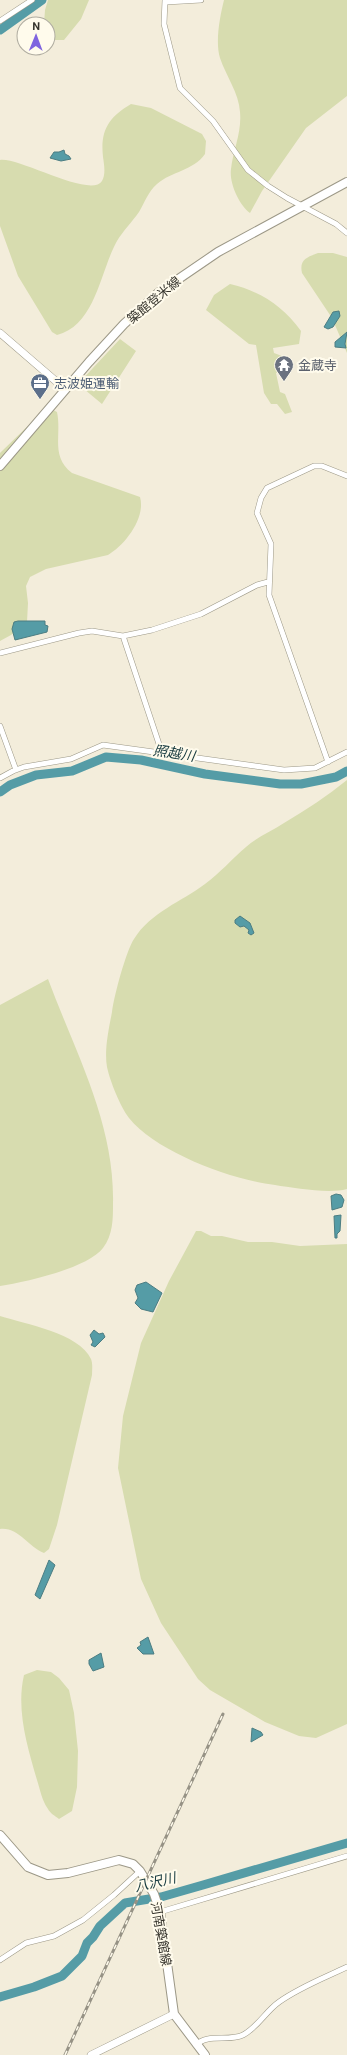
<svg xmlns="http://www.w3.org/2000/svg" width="347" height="2055" font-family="Roboto,'Noto Sans JP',sans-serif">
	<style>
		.green { fill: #d7dcaf }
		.water { fill: #559ca6; stroke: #4c7d82 }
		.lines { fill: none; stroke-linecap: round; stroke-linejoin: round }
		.river { stroke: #559ca6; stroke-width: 9 }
		.street-casing { stroke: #9c9887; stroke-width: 6 }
		.secondary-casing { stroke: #9c9887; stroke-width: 8 }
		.primary-casing { stroke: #9c9887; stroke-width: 10 }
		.street { stroke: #fff; stroke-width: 5 }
		.secondary { stroke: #fff; stroke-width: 7 }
		.primary { stroke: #fff; stroke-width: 8 }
		.rail-casing { stroke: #969285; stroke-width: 3 }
		.rail { stroke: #fffbec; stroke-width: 1.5; stroke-dasharray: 4.5; stroke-linecap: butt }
		.labels { text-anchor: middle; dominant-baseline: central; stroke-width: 4; stroke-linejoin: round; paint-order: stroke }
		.street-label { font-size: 13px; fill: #37352e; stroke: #fffbec }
		.worship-label { font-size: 13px; fill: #5b616d; stroke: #fffbec; text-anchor: start }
		.service-label { font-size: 13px; fill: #4e5e75; stroke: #fffbec; text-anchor: start }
		.water-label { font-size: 14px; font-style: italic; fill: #173a3f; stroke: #fffbec }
	</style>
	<rect width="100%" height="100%" fill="#f3eddb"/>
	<!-- green -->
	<path class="green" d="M48,0H89L81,19L64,40H48V24H44L45,10Z
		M224,0H347V96L306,128L262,191L250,213C239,205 229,183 231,169C233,150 242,132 240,112C239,93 226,76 220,58C215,42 220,16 224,0Z
		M131,104L151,108L202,134L206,141L205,154C193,171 172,171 157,184C148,192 145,202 139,212C132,222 123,231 117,241C100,271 96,325 57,335L52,332L18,276L0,226V160C19,157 91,199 102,181C106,174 104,164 103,157C100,130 109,117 131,104Z
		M318,253H333L347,257V353L332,318L302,273C299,260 307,257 318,253Z
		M230,284C260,291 283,306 301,331L299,344L273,348L274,353L290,359L291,367L276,373L280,392L285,394L292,412L285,414L277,404H271L264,393L256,345L249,344L206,310L214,295Z
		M120,339L136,351L102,404L78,384Z
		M51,409L57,412C62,435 50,456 72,473L140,497C146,518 125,545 108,555L46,569L30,577L26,586L28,603L27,622L11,635L0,641V453L34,420Z
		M347,780V1189C329,1194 294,1188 275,1185C232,1180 156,1152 129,1118C120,1106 110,1081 107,1067C104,1050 109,1028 112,1012C114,996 126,951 134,939C151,912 181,902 205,884C220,873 232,859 246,847C257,837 272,831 284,823C306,810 327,796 347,780Z
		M48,979C75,1052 115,1123 113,1204C113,1219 113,1235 103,1248C88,1268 26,1282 0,1286V1005Z
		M196,1231H201L211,1236H222L248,1242H272L300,1246L347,1244V1724L316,1738L299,1736L265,1722L210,1690L198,1679L161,1623L141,1579L118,1468L123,1416L141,1343L169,1281Z
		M0,1316C25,1324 79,1333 91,1359C93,1364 92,1370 92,1375L57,1525L49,1549L44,1553C28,1547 19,1527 0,1529Z
		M37,1670L51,1672L59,1678L69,1690L74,1713L78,1751L77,1787L72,1811L59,1819C55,1816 50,1813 48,1809C42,1801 40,1789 37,1780C27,1746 16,1709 24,1675Z"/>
	<!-- water -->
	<path class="water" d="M64,150L65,154L69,156L71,159L61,161L50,158L54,152H59Z
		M339,311L340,316L333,327L328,329L324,327L333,312Z
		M347,332L345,344L346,348L335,347V342Z
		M18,621H45V625L48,626L47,632L15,640L12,629L14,622Z
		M240,916L250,923L254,933L251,935L248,933L249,930L244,926L240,927L235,923V920Z
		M336,1194L341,1195L344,1200L342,1207L332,1210L331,1196Z
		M341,1215L340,1231L337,1234V1238H335L334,1216Z
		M146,1282L162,1293L153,1312L141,1309L135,1303L138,1298L135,1290L137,1285Z
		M94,1330L99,1334L103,1333L105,1337L95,1347L91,1345L93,1342L90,1335Z
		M49,1560L55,1565L40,1599L35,1595Z
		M148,1637L154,1654H143L137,1648L141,1645L140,1642Z
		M101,1653L104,1667L93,1671L89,1664V1660Z
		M252,1728L261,1732L263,1735L251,1742Z"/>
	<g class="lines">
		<!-- river -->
		<path class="river" d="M0,30L42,0
			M0,792L10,785L36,775L72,771L106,757L141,760L205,774L280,784H301L336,777L347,771
			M0,1997L34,1987L62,1976L82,1956L87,1943L93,1937L100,1926L125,1903L161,1897L203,1885L347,1843"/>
		<defs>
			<path id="street" d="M165,0L164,24L180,88L213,121L248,170L268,186L287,198L336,224L347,233
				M166,2L201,0
				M0,21L32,0
				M123,636L162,753
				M0,653L79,633L92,631L123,636L152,630L201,614L257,585L268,582
				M0,726L16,770
				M328,762L269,595L271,544L257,513L261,498L267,488L314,466H322L347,476
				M0,778L13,771L24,767L71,759L103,745L284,770L315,768L347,752
				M160,1912L347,1856
				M0,1960L26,1943L54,1936L83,1920L114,1895L140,1871
				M196,2045C208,2033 228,2042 243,2035C257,2028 266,2011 279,2002C300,1987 324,1978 347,1967"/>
			<path id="secondary" d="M0,333L65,389
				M91,2055L174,2014"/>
			<path id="primary" d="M0,466L89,362L124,324L158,293L218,252L347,182
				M0,1835L28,1867L48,1875L68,1873L119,1860L133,1864L140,1871L154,1894L160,1912L174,2014L205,2055"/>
		</defs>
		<!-- street casing -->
		<use href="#street" class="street-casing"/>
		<!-- secondary casing -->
		<use href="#secondary" class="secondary-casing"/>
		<!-- primary casing -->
		<use href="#primary" class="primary-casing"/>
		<!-- street -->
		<use href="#street" class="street"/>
		<!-- secondary -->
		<use href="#secondary" class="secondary"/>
		<!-- primary -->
		<use href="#primary" class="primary"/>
		<defs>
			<path id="rail" d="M65,2055L223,1714"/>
		</defs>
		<!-- rail casing -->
		<use href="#rail" class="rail-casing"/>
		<!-- rail -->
		<use href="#rail" class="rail"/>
	</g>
	<!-- icons -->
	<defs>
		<symbol id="temple-pin" viewBox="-11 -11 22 30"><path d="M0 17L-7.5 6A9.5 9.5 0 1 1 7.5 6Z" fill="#6b7280" stroke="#fffbec"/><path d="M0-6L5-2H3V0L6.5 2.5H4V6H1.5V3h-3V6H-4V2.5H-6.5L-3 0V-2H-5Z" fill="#fff"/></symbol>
		<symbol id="office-pin" viewBox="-11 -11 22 30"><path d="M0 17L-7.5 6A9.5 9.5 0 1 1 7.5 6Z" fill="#5c6f8a" stroke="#fffbec"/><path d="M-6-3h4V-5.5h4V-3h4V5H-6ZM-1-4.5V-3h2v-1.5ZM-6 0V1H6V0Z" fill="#fff"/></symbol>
	</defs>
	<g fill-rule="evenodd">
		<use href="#temple-pin" x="273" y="354" width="22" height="30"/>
		<use href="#office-pin" x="29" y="372" width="22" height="30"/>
	</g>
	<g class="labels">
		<!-- street labels -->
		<g class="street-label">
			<text transform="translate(154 300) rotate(-40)">築館登米線</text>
			<text transform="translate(161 1934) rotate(80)">河南築館線</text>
		</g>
		<!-- worship labels -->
		<g class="worship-label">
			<text x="298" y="365">金蔵寺</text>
		</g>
		<!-- service labels -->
		<g class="service-label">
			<text x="54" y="383">志波姫運輸</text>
		</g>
		<!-- water labels -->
		<g class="water-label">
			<text transform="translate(174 753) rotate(9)">照越川</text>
			<text transform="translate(155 1882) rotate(-13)">八沢川</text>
		</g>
	</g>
	<!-- north arrow -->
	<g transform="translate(36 36) rotate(1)"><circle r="19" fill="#fffbec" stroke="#afaca0"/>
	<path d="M0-3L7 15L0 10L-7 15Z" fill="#7f64df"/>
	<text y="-6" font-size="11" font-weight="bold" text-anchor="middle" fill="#37352e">N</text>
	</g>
</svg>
